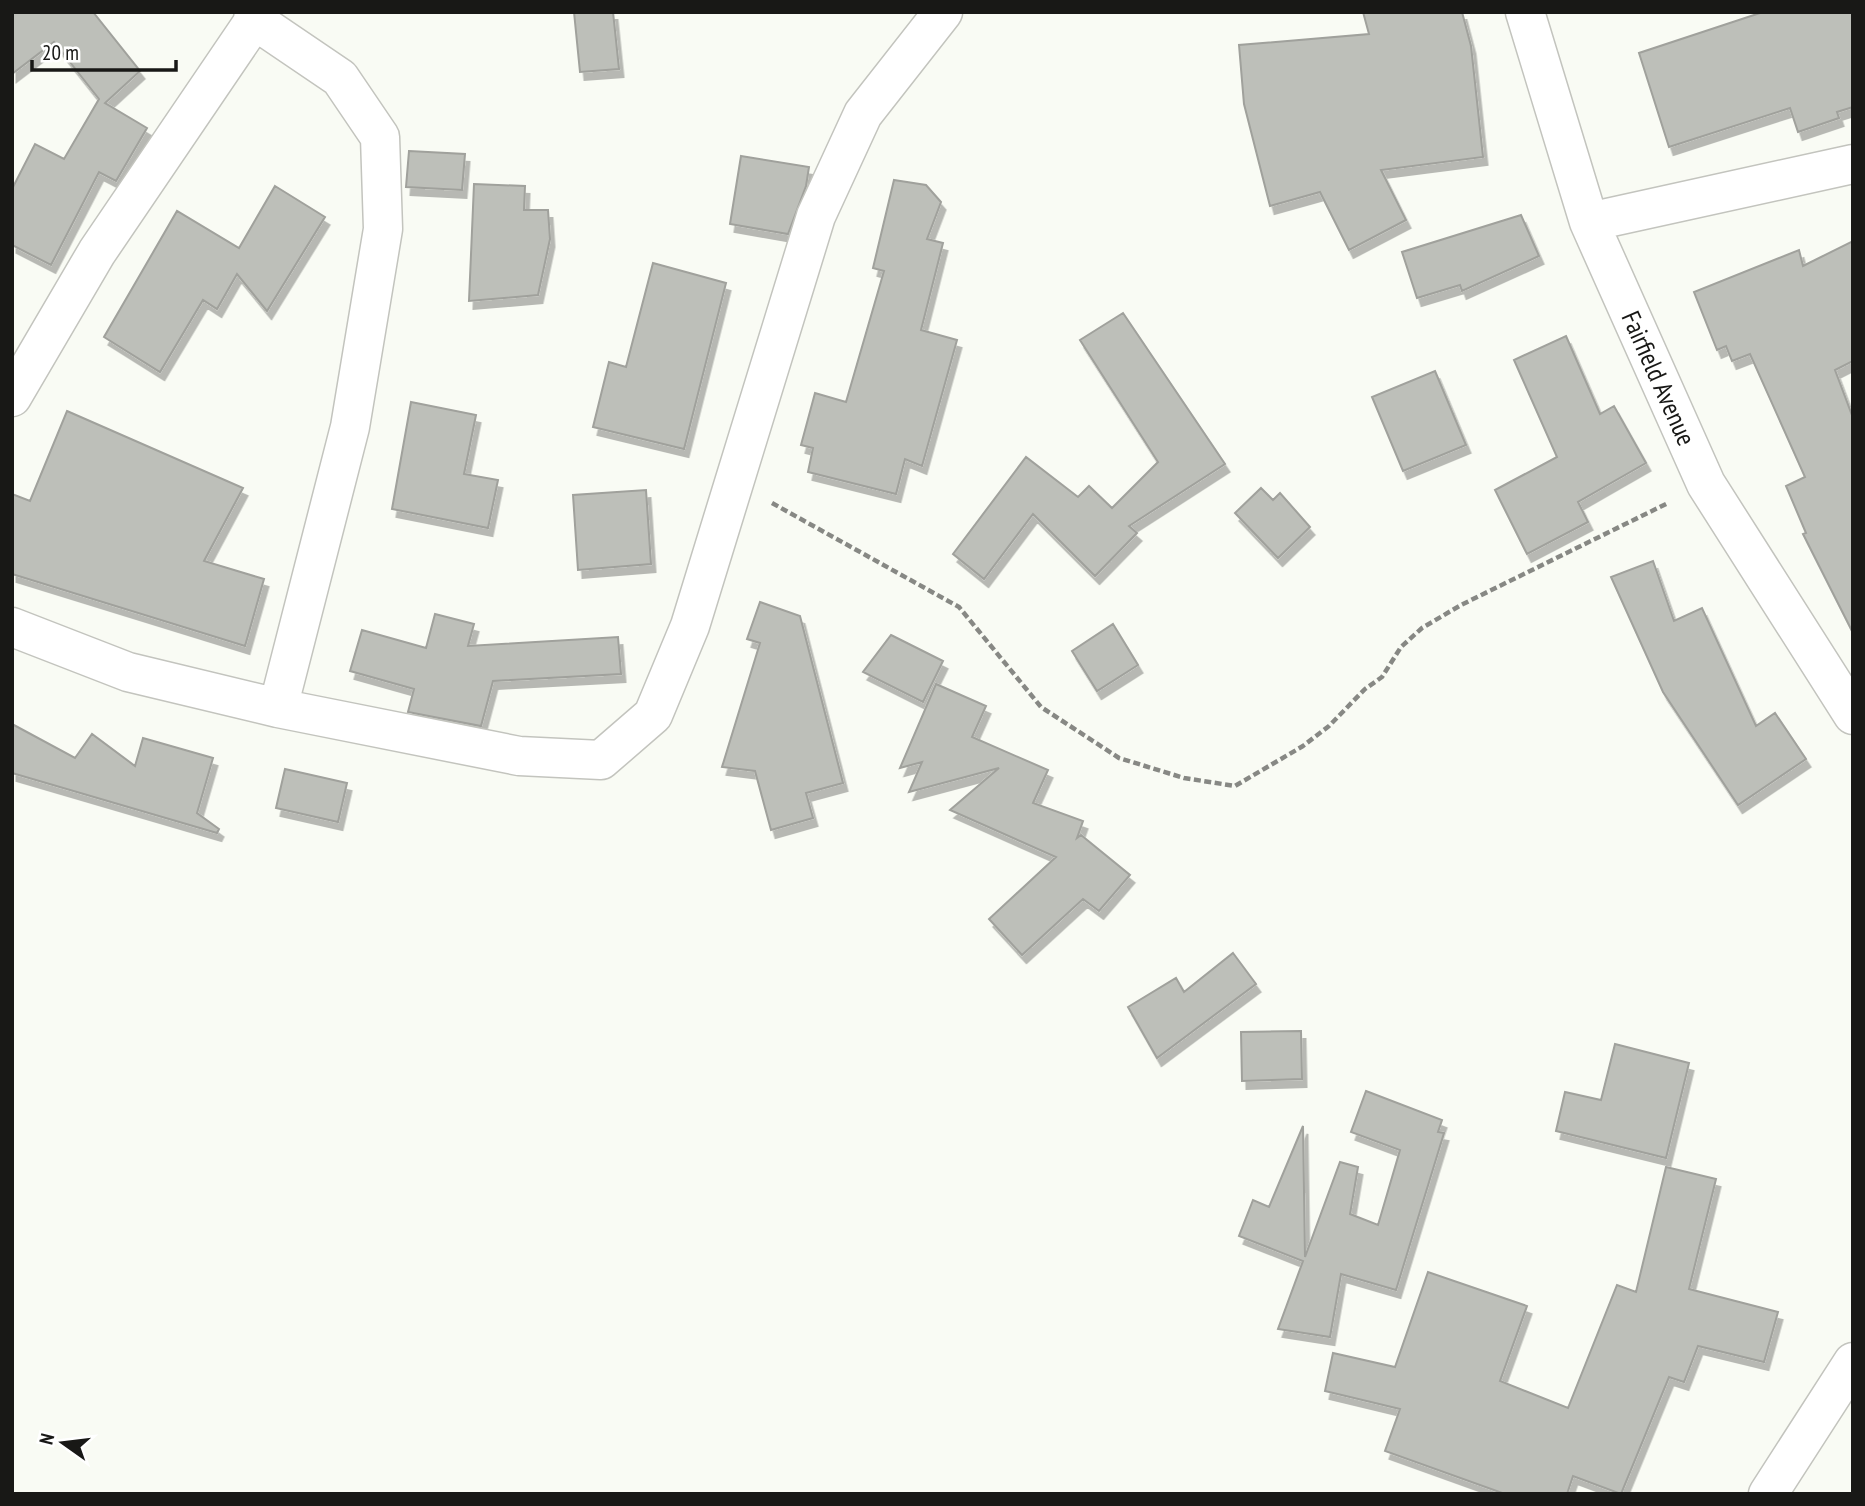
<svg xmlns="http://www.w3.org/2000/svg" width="1865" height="1506" font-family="'PT Sans Narrow',sans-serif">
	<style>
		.building { fill: #bdbfb9; stroke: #a0a19c; stroke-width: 2; filter: url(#shadow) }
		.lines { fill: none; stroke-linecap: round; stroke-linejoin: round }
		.minor-casing { stroke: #c3c4be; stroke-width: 41 }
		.path { stroke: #878884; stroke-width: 4.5; stroke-dasharray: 7 3.5; stroke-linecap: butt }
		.minor { stroke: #fff; stroke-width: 38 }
		.labels { text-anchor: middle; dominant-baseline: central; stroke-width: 5; stroke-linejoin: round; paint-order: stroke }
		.street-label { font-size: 26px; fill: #181816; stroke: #fff }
	</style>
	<defs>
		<filter id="shadow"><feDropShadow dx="4.5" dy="8" stdDeviation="0" flood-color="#0004"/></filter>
	</defs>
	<rect width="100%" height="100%" fill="#f9fbf4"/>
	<!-- building -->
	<path class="building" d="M12,12H93L140,71L105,103L147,128L116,181L99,172L51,265L12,245V189L35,144L64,159L99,99L54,42L12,74Z
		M574,12H613L619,69L580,72Z
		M1363,12H1462L1471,46L1483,157L1381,170L1406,220L1349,250L1320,192L1270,206L1244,104L1239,45L1369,34Z
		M1763,12H1853V107L1837,112L1839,118L1798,132L1790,108L1669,147L1639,53Z
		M409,151L465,154L462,190L406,187Z
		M741,156L809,167L806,186L788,234L730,224Z
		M894,180L926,185L941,202L927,239L943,243L921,330L957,340L922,466L905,459L896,494L808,472L813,448L801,445L815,393L846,402L884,271L873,268Z
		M474,184L525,186L524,210H548L550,239L538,295L469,301Z
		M275,186L325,217L267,311L237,274L217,309L203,300L160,372L104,337L177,211L239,248Z
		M1521,215L1539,256L1462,291L1460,285L1417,298L1402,252Z
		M1853,241V361L1835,370L1853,418V633L1803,534L1806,533L1786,486L1805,477L1750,354L1732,361L1726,346L1717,350L1694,292L1799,250L1803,266Z
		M653,263L726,283L684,449L593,427L609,362L626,367Z
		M1123,313L1225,464L1129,526L1137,533L1095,576L1033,514L984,579L953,554L1026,457L1078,497L1089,486L1112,508L1158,462L1080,340Z
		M1566,336L1600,414L1614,406L1646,463L1578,502L1588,522L1527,554L1495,490L1557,457L1514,360Z
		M1435,371L1466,445L1403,471L1372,397Z
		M411,402L476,415L464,474L498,480L488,528L392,509Z
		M67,411L243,488L204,561L264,579L245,646L12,574V494L30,501Z
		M1261,488L1273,500L1280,493L1310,527L1278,558L1235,513Z
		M646,490L651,564L578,570L573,495Z
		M1653,561L1674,621L1702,608L1756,726L1775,713L1806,759L1738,805L1663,692L1611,577Z
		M760,602L800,616L843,783L806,793L813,818L771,830L755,771L722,767L760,643L747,639Z
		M435,614L474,624L468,646L618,637L621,674L493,681L481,726L408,712L414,689L350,671L362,630L426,648Z
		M1113,624L1138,665L1097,691L1072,651Z
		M891,635L943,661L923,702L863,672Z
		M936,684L986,706L972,737L1048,770L1033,803L1083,821L1077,838L1081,835L1130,875L1099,911L1083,899L1022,955L989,919L1056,857L950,810L999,768L909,792L922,762L900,768Z
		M12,724L75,758L92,734L135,766L143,738L213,758L197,813L219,829L217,833L12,773Z
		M285,769L347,783L338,822L276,808Z
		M1233,953L1256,984L1157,1058L1128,1007L1176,978L1184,992Z
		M1301,1031L1302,1079L1242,1081L1241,1032Z
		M1615,1044L1689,1063L1666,1158L1556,1131L1565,1092L1601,1100Z
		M1366,1091L1442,1120L1438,1132L1444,1133L1396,1290L1341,1274L1330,1337L1278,1329L1303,1261L1239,1236L1253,1200L1269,1207L1303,1126L1305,1257L1340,1162L1358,1167L1350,1214L1378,1225L1400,1150L1351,1132Z
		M1666,1167L1716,1179L1689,1289L1778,1312L1764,1362L1698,1346L1684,1382L1669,1377L1621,1494L1573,1476L1567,1494H1505L1385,1451L1400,1409L1325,1391L1333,1353L1395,1367L1428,1272L1527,1306L1500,1381L1568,1408L1617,1285L1636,1292Z"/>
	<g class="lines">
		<defs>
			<path id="minor" d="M1525,12L1589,222L1706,484L1853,715
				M253,19L340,78L380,137L383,229L350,427L278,708
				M1589,222L1853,164
				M12,397L97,252L260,12
				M12,627L128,672L278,708L519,756L601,760L653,715L690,626L816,216L863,114L943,12
				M1768,1494L1853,1362"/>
		</defs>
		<!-- minor casing -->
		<use href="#minor" class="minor-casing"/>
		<!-- path -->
		<path class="path" d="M772,503L959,607L1041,707L1119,758L1184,778L1235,786L1303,746L1329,726L1365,689L1382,677L1401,647L1422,628L1461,605L1668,503"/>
		<!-- minor -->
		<use href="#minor" class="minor"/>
	</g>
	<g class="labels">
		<!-- street labels -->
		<g class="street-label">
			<text transform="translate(1659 378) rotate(66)">Fairfield Avenue</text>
		</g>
	</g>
	<!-- border -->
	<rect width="1865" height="1506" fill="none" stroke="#181816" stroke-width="28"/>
	<!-- north arrow -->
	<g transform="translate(63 1443) rotate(284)" stroke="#ffffff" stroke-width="5" paint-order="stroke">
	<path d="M0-5L12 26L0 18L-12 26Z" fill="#181816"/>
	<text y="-10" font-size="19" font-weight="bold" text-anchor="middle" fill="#181816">N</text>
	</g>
	<!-- scale -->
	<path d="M32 60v10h144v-10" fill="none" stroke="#181816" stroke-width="3.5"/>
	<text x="42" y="60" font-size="21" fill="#181816" stroke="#ffffff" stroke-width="5" paint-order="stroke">20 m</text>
</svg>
